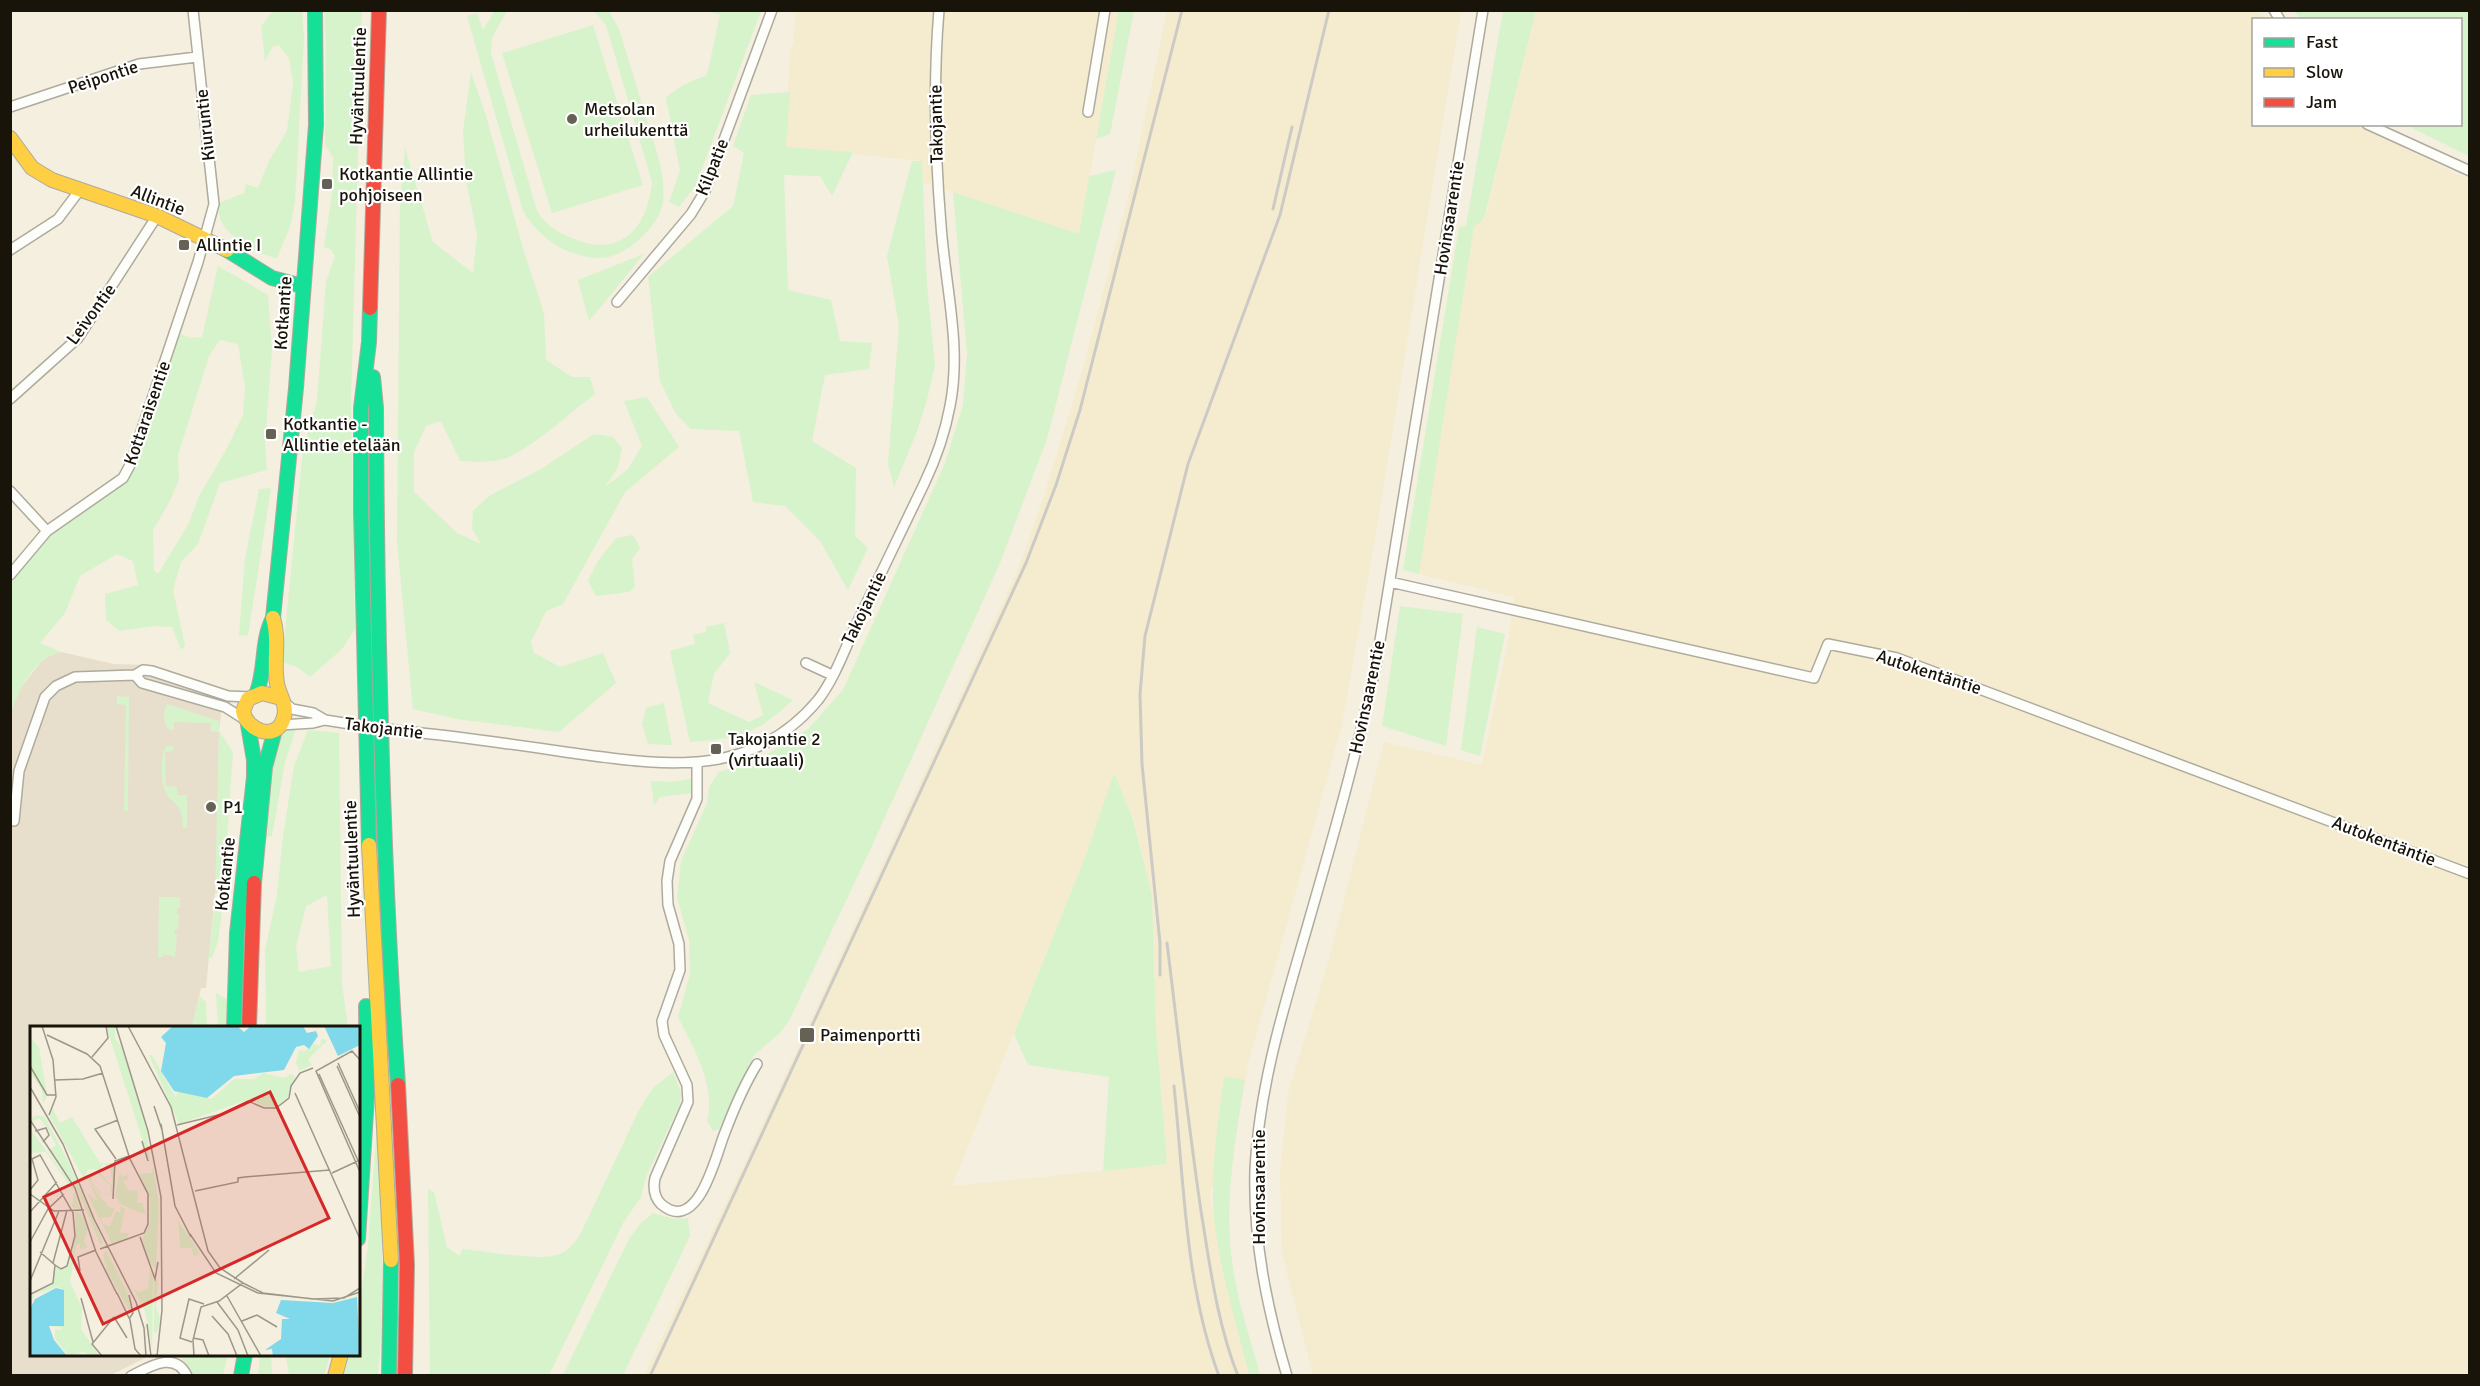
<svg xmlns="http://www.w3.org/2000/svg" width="2480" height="1386" font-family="Signika,sans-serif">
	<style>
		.built { fill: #f5eccf; fill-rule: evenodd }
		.medical { fill: #e7dfcc }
		.green { fill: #d7f3cb; fill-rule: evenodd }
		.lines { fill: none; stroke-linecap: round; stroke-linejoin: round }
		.street-casing { stroke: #aeaa9d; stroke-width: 12 }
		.fast-casing { stroke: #aeaa9d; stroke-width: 16 }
		.slow-casing { stroke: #aeaa9d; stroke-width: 16 }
		.jam-casing { stroke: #aeaa9d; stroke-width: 16 }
		.street { stroke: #fdfdfa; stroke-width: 9 }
		.fast { stroke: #16e098; stroke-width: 14 }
		.slow { stroke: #ffcf43; stroke-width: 14 }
		.jam { stroke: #f24e42; stroke-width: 14 }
		.rail { stroke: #cccac5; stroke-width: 3 }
		.street-bridge-casing { stroke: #aeaa9d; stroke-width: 12; stroke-linecap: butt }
		.street-bridge { stroke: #fdfdfa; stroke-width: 9 }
		.poi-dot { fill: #656154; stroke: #fff; stroke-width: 2 }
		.labels { text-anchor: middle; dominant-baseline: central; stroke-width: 4.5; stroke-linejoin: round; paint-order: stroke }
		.street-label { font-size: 18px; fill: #181409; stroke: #fff }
		.poi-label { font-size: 18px; fill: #181409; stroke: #fff; text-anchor: start }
		.inset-road { fill: none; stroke: #9c9789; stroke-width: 1.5 }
		.view { fill: #d62828; fill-opacity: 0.15; stroke: #d62828; stroke-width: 3 }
		.inset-edge { fill: none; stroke: #181409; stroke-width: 3 }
	</style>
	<rect width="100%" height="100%" fill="#f4efde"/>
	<!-- built -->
	<path class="built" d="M1941,10L1965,13L1971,10L2256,11L2268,19L2254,20V124L2357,125L2469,180V1375L1313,1376L1282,1253L1280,1171L1288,1093L1327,966L1384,742L1482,765L1509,637L1514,597L1419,574L1474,226L1485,219L1536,11Z
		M796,11H1119L1079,234L922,182V161L785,147L790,48L793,44Z
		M1167,11H1461L1375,539L1342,724L1247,1068L1233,1152L1210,1192L1222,1263L1249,1375L644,1376L747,1158L1020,565L1044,496L1084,365L1129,193ZM1114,774L1134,819L1152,895L1156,1029L1167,1164L952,1186L1087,852Z"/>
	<!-- medical -->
	<path class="medical" d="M61,652L114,664L147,665L224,690L219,731L217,871L206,988H201L192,1027L32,1028V1354L151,1355L111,1375H11L10,713L19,690L41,662L49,655Z"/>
	<!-- green -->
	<path class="green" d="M495,10L507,11L492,38L491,53L537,211C546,225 558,233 574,239C622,258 647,228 652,182L606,25L594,11H609L619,29C628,58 637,87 646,117C654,145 666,172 663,202C661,218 647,233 635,243C624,252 612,258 598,258C564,256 540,238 523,211L467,16L477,13L483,30Z
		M1119,10L1134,11L1110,134L1096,139Z
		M273,11H302L304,38L295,202L290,227L277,258C261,256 230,238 222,223C219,218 219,210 217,204L244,193L246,184L258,188L269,161L287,131L293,83L289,58L279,45L273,46L265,61L261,26Z
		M324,11H362L351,399L355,629L342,649L310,677L297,667L282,662L303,449L317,401L326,282L335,256L331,250L324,247L332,195L333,158L325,144L326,46Z
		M708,11H761L696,185L679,207L669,202L680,171L666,97L683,85L707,75L720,15Z
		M1503,11H1536L1484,219L1474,227L1419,574L1403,570L1459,227L1466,225Z
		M2295,11H2469V156L2406,125L2460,124V20L2300,19Z
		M593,25L643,185L552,213L502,53Z
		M471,72L486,116L525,255L544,313L546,360L572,377H590L595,394C568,414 541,441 511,456C497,463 475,462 460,461L441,421L426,426L414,452V492L457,533L481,544L472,529L473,511L489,496L541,469L594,434L613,437L622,448L618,467L605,487L628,469L642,446L624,401L647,397L679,447L625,492L563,604L546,611L531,642L534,653L560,667L603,653L616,683L559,732L457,719L413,709L397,542L400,200L405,148L433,242L473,273L477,235L466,179L463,132Z
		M790,92L786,147L853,152L832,196L820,176L784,175L788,290L831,300L840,341L872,343L869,369L825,375L812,441L856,468L855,536L868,548L848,590L820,541L785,506L753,502L739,431L691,429L676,414L660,381L648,277L733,206L744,153L733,146L751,95Z
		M912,161H922L927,285L935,365L927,400L916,434L894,487L888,464L899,326L887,256Z
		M1116,170L1047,439L1000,563L871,848L790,1019L781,1032L754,1055L719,1129L713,1131L707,1121C716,1084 694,1049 678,1017L690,974L689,940L677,898L681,861L707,803L709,787L719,772L761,758L808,729L843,690L945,463L963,405L967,354L953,192L1079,234L1089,176Z
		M644,254L589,321L578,280Z
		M218,266L268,295L272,350L265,442L267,470L220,483L198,544L181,562L173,590L185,646L181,650L172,627L154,626L119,631L106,620L105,594L138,585L133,561L117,554L80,576L65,613L40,643L61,652C34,658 20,688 11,712V583L18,571L50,535L127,481L137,459L178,333L191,338L202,337ZM220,340L238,344L245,387L243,415L226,450L199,496L189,523L158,574L154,570L153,530L171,499L179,479L178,455L209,356Z
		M271,488L248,636L239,635L245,558L259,489Z
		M633,535L640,548L632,559L635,587L629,592L596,596L588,581L598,561L616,538Z
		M1400,606L1463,614L1446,746L1382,726Z
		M724,623L730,653L714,674L708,703L749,722L763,715L754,682L793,700C755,735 740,738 690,742L670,651L695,644L693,635L706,632V627Z
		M1477,627L1505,634L1480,756L1461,750Z
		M117,696L129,697L128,811H124L126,705L117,704Z
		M664,703L672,745L648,744L642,724L646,708Z
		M167,704L219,721V731L233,752L223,894L215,893L219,732L211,731V723L174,722V730L168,729C163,723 163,711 167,704Z
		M296,729L285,762L272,836L266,837C268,802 265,760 285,730Z
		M308,730L339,733L342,984L348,1027H266L265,950L277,895L283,836L294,766ZM327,895L331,966L299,972L296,946L306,906Z
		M167,746H173V751L165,752L166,786L177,787V795H187V828H183C183,798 168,805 164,787C161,778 160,752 167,746Z
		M1114,773L1133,819L1152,895L1156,1029L1167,1164L1103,1171L1109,1077L1028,1065L1014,1034L1087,852Z
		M691,779L692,793L660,797L654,806L651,781L671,782Z
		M159,897H178L180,899V908H177V914H179L178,929H175L174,934L177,935L175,957L164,954L163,957H158Z
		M215,902L223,903L218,942L212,957L208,959Z
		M216,993L228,1000L226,1027H218Z
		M199,996L206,1002L207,1027H192Z
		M673,1072L681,1093L680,1104L646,1177L641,1197L623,1223L549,1375H430L428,1189L434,1192L447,1247L460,1256L462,1249C484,1251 537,1261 557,1255C569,1251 575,1242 581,1233L639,1110L653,1088Z
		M1224,1076L1245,1080C1235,1142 1223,1205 1233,1268C1238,1304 1251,1340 1260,1375H1249C1237,1325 1219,1270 1214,1218C1210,1171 1218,1123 1224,1076Z
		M377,1125C381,1208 386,1292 378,1375L344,1376L349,1355L358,1354L359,1307L368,1246Z
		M653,1213L674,1219L688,1218L690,1236L623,1375H563L629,1239L640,1224Z
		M179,1355H228L223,1375H191L188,1366Z
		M260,1355H271L272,1375H258Z
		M286,1355V1354L330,1355L324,1376L289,1375Z"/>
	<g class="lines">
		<defs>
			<path id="street" d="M2274,10L2280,20
				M10,107L139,64L197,57
				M1088,112L1105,10
				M2367,124L2470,171
				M10,250L58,219L79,191
				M617,302L691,214L705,191L772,10
				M10,399L78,338L157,216
				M10,491L47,531
				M10,575L47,531L123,478L130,465L198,262L214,204L193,10
				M1390,582L1814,678L1828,644L1897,658L2470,874
				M806,663L832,675
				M135,675L142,683L225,707L244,719
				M284,702L292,709L313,713L325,720L344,723
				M281,725L313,723L325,720
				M402,731C457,736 511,744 565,752C657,764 749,783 818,700C835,678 845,648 857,623C879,577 902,530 924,484C936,459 945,433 950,406C962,346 945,285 941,225C935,153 933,82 939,10
				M697,763V799L670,861L667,881L668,905L679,944L680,970L662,1021L664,1035L687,1085L688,1102L655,1178C653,1188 654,1197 661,1204C698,1236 716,1155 724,1135C733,1111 744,1085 757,1064
				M14,821L19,771L45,697L56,686L75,677L135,675L143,670L152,671L228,696L250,697
				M131,1376C149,1367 175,1350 187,1376
				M1287,1376C1267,1308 1253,1241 1255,1170C1259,1088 1283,1010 1306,931C1332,841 1358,751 1377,659L1483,10"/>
			<path id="fast" d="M227,250L272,278L302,286
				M373,377L376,408C377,634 382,859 398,1085
				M257,692C266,668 261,641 273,618L296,388L316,125L315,10
				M369,845L361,512V408L369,342L370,308
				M254,883L265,767L275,730
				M234,1028L237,933L254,777V760L248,725
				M358,1239L367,1096L366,1006
				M241,1376L245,1354
				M389,1376L391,1260"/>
			<path id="slow" d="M10,138L32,168L52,180L157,216L227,250
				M273,618C280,640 273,661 277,683C279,696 289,706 283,720C275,742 246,730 243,711L248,699L262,693L281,698
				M369,845L391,1260
				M335,1376L341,1354"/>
			<path id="jam" d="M370,308L379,10
				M249,1028L254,883
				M398,1085L407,1265L405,1376"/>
		</defs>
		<!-- street casing -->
		<use href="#street" class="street-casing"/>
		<!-- fast casing -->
		<use href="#fast" class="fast-casing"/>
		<!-- slow casing -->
		<use href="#slow" class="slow-casing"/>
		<!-- jam casing -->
		<use href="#jam" class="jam-casing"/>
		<!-- street -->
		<use href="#street" class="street"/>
		<!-- fast -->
		<use href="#fast" class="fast"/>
		<!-- slow -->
		<use href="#slow" class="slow"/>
		<!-- jam -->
		<use href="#jam" class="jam"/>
		<!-- rail -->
		<path class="rail" d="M1273,209L1292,127
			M1167,943C1178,1033 1188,1122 1201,1211C1210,1266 1217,1323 1238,1376
			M1160,975V943L1142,764L1140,694L1145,636L1188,464L1280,215L1329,10
			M1174,1086C1184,1182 1185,1285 1219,1376
			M650,1376L1026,563L1056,485L1080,410L1182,10"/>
		<defs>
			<path id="street-bridge" d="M344,723L402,731"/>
		</defs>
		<!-- street-bridge casing -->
		<use href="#street-bridge" class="street-bridge-casing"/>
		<!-- street-bridge -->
		<use href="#street-bridge" class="street-bridge"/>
	</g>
	<!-- markers -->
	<g class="poi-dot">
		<circle cx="572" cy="119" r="6"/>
		<rect x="321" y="178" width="12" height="12" rx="3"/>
		<rect x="178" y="239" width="12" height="12" rx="3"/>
		<rect x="265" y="428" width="12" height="12" rx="3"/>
		<rect x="710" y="743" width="12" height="12" rx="3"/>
		<circle cx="211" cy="807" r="6"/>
		<rect x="799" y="1027" width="16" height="16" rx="3"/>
	</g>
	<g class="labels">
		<!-- street labels -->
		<g class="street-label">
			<text transform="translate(103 77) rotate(-18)">Peipontie</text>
			<text transform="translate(358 86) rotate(-88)">Hyväntuulentie</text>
			<text transform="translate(936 124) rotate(-91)">Takojantie</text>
			<text transform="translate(205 125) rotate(-96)">Kiuruntie</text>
			<text transform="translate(712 167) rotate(-68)">Kilpatie</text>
			<text transform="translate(158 200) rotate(21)">Allintie</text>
			<text transform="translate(1449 218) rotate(-81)">Hovinsaarentie</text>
			<text transform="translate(283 313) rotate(-86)">Kotkantie</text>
			<text transform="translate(91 314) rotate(-54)">Leivontie</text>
			<text transform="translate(147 413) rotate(-71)">Kottaraisentie</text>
			<text transform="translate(864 608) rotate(-64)">Takojantie</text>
			<text transform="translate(1929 672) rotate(18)">Autokentäntie</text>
			<text transform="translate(1367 697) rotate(-78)">Hovinsaarentie</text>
			<text transform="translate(384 728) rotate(7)">Takojantie</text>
			<text transform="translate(2384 841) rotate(21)">Autokentäntie</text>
			<text transform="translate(352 859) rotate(-92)">Hyväntuulentie</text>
			<text transform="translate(225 874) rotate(-84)">Kotkantie</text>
			<text transform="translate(1259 1187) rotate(-90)">Hovinsaarentie</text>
		</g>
		<!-- poi labels -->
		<g class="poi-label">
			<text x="584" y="109">Metsolan<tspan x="584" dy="21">urheilukenttä</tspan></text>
			<text x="339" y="174">Kotkantie Allintie<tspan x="339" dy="21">pohjoiseen</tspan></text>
			<text x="196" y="245">Allintie I</text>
			<text x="283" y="424">Kotkantie -<tspan x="283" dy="21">Allintie etelään</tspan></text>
			<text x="728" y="739">Takojantie 2<tspan x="728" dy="21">(virtuaali)</tspan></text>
			<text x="223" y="807">P1</text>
			<text x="820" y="1035">Paimenportti</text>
		</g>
	</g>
	<!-- overview -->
	<g transform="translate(30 1026)">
		<rect width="330" height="330" fill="#f4efde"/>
		<path d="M76,0H85V12L93,24L117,106L120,137ZM0,11L9,21L17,69L13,78L12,64L0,46ZM292,12L297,15L278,33L282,39L269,45L266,36L269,24L275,25L284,18L290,20ZM119,29H122L146,72L148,65L182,73L204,53H225L233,47L254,52L262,48L265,51L258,71L246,81L233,80L220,73L149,98ZM23,83L30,97L42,91L70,137H84L85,159L80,169L71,168L57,153L69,146L83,161L80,142L73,138L70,144L58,143L55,155L19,89ZM65,146L81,160L80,168H72L61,155ZM7,89L14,90L37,133L73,216L71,220L46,161L19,124L26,119L17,101L9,92L3,95L5,102L0,93ZM0,103L37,152L43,162L50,183L42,181L44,166L16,126L0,127ZM123,139L129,180L126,243L119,235L112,213L120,198V173L109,148L122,147ZM90,146L92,151L98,149V154H93L98,164L108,165L107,177H112L116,189L90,178L85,169ZM60,158L79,181L85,182L80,191L71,192L73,198L80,200L86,185L91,187L90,180L95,183L90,207H99L96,214L82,218L59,172L57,167L68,176ZM45,186L51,187L58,203L54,215L58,222L50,223V217L46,220L40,256L52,282L51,303L68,328L66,330L53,326L39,330L25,313V303L30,304L33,302L21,300L34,289V264L27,261L5,268L2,274L0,271L23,258L26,241H38L46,210ZM148,194L170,228L164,231L161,222H150ZM76,224L97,266L102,289L78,247L73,229ZM120,243L123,253L122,321L115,285L103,262L109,266L118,262ZM128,253L126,281L130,294L127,307L124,306V257Z" fill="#d7f3cb" fill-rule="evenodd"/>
		<path d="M143,0H207L214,6L221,0H273L277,7L286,5L288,10L279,23L274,19L266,21L254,44L204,50L177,72L144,65L131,45L136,17L131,11ZM294,0H330V19L308,30ZM26,262L34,264V300H19L24,314L37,330H0V283L5,273ZM327,271L330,330H243L242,323L235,324L251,313L252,293H260L246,287L251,274L303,277Z" fill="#80d8eb"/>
		<path class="inset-road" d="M12,0L23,34L26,71L19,89M86,0L118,105L131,171L132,284L127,330M98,0L141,81L178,225L190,242L213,257M17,9L57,28L70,40L100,133L118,168V198L114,207L70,223M62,31L78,12L76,0M330,34L322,25L286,45L330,146M308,37L330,86M0,40L17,69H26M307,40L330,91M289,48L330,139M25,54L53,53L73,47M0,61L33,118L64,193L106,276L114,302L116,330M265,67L330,213M124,80L132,104M0,94L45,162L66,226L87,268M131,98L145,180L161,211M147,99L192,88L218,75L234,82H246L259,72L261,60L270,47L283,42M5,105L16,102L19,109L13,116M112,115L118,135M86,133L65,103L88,94M302,147L330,134M0,164L8,154L2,133L10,129L43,187L45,210L37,240L31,243L25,239M165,165L208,156V152L215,151L300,144M0,168L24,185L54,184M83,173L85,135L99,130M0,186L27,156M160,208L186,247L228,267L303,275L330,266M110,211L125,253L128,236M0,216L18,183L34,168M23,237L37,184M50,245L48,231L66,224M204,253L239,224M0,255L29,185M87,267L100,294L105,323L111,330M1,268L23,257L25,239L10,226M197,270L231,330M51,272L63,316M187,276L208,304L218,330M182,290L198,308L207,330M84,291L97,312M99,293L103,287L99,269M212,295L227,289L247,301M117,298L121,330M163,312L173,314L179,330M162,316L150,312L159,273L174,278M72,330L62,318L84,291M164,330L163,314L171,281L189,275L213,257L233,267L283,273L314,272L330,262"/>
		<path class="view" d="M240,66L299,192L73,298L14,171Z"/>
		<rect width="330" height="330" class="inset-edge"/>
	</g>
	<!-- border -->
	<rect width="2480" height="1386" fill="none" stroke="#181409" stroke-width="24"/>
	<!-- legend -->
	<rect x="2252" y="18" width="210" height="108" fill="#ffffff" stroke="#a3a19d" stroke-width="1.5"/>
	<rect x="2264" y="38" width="30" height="9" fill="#16e098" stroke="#a3a19d" stroke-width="1.5"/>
	<text x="2306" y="48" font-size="18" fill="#181409">Fast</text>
	<rect x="2264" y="68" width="30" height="9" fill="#ffcf43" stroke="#a3a19d" stroke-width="1.5"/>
	<text x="2306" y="78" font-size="18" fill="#181409">Slow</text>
	<rect x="2264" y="98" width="30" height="9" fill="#f24e42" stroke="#a3a19d" stroke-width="1.5"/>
	<text x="2306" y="108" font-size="18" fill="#181409">Jam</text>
</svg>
